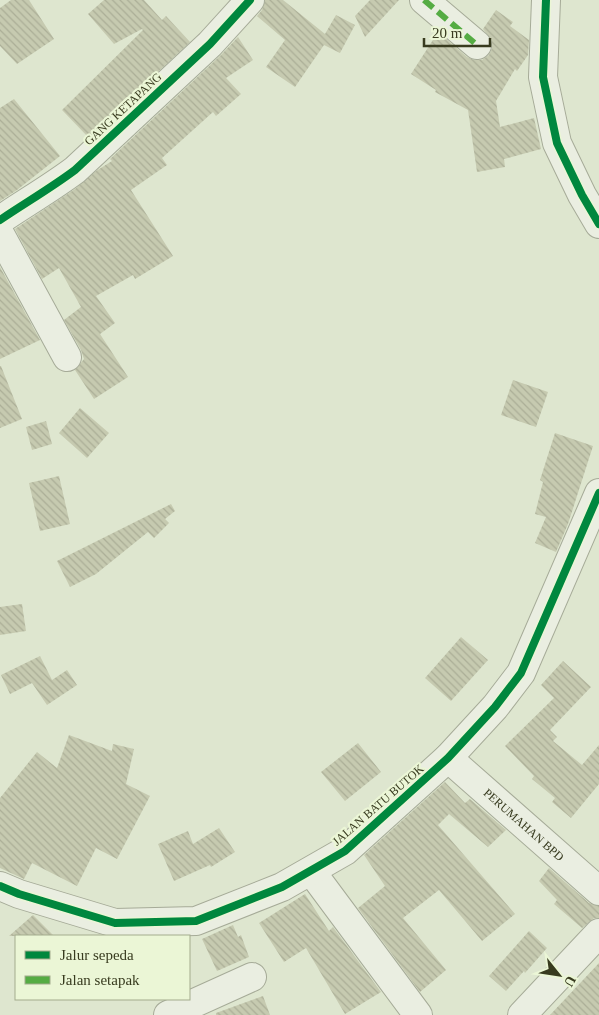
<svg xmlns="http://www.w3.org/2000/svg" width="599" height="1015" font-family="Georgia,serif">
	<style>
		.building { fill: url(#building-back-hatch) }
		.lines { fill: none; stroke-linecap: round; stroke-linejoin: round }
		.minor-casing { stroke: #a6ab98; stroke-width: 30 }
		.minor { stroke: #eaeee1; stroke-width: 28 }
		.quiet { stroke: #55ac43; stroke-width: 6; stroke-dasharray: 12 6; stroke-linecap: butt }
		.cycleway-casing { stroke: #ebf6d6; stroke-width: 11 }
		.cycleway { stroke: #00873e; stroke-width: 8 }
		.labels { text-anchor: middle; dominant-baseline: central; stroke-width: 4.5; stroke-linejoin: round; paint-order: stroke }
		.street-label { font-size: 12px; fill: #383b1f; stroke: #ebf6d6 }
	</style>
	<defs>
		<pattern id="building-back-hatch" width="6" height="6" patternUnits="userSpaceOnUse" patternTransform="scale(1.25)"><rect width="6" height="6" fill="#c6cab0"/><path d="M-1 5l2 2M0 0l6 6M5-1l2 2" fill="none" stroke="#abae97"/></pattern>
	</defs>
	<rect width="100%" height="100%" fill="#dee6cf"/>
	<!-- building -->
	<path class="building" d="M11,0H29L54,39L17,64L0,46V8Z
		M104,0H144L162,20L166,16L190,42L88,137L62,110L143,30L142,29L114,44L88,14Z
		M265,0H283L325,34L336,15L355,25L340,53L324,45L295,87L266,67L285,40L257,16L262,10Z
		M370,0H399L365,37L355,16Z
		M496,10L513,22L510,26L529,40L528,55L517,71L515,69L496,101L500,127L534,118L541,149L504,159L505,167L477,172L468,110L435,92L436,90L411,74L438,32L467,57L474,60H482L489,55L492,48V40L483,29Z
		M238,37L253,60L226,78L241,94L216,116L213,112L162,158L167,165L131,190L173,256L135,279L133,275L96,296L115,323L100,334L128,377L94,399L75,370L84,359L81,350L64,320L81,307L59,268L42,279L15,229L75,189L96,171L112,161L110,159L221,55Z
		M14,99L60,156L17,190L0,201V108Z
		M0,267L40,340L0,359Z
		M0,366H1L22,419L0,428Z
		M513,380L548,392L536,427L501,415Z
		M80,408L109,433L87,458L59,433Z
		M46,421L52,444L32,450L26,427Z
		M555,433L593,446L568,524L556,552L535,543L546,517L535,514L543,482L540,480Z
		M59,476L70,524L40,531L29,483Z
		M171,504L175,511L165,519L169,523L154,538L148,532L96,574L70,587L57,561Z
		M22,604L26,631L0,635V607Z
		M461,637L488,660L451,701L425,678Z
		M40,656L52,680L67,670L77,685L47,705L32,683L10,694L1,675Z
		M563,661L591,687L550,730L557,737L553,741L582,765L599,745V784L571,818L552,802L555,798L532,779L534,776L505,746L554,698L541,685Z
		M69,735L112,751L113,744L134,749L126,784L150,796L117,859L96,848L77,886L32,863L24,879L0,868V798L37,752L57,768Z
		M358,743L381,772L345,801L321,772Z
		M445,782L465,803L470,799L506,830L488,847L449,814L438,825L515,914L482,941L439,890L403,918L446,970L420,992L358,908L385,886L364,855Z
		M219,828L235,852L211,867L210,865L174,881L158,844L188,831L193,844Z
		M549,868L589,903L599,906V918H594L582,928L554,904L557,900L539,881Z
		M305,894L329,931L333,927L381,992L345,1014L306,948L284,962L259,923Z
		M33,915L54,936H9Z
		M233,925L238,937L241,935L249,957L217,971L202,939Z
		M529,931L547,948L525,973L524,971L506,991L489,976Z
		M599,963V1015H550Z
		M263,996L270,1015H216V1013Z"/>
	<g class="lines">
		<defs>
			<g id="minor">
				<path d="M424,0L477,45"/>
				<path d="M546,0L543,77L557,143L582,195L599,224"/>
				<path d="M0,220C25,203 51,188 75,170L210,44L250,0"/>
				<path d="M0,234L67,357"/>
				<path id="s1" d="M448,758L599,891"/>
				<path d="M311,871L418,1015"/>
				<path d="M0,886L19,894L115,923L196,921L282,887L345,851L448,758L495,707L521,673L599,493"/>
				<path d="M168,1015L252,977"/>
				<path d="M522,1015L599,933"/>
			</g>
		</defs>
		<!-- minor casing -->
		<use href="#minor" class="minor-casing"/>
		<!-- minor -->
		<use href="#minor" class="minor"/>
		<!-- quiet -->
		<path class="quiet" d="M424,0L477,45"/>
		<defs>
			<path id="cycleway" d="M546,0L543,77L557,143L582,195L599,224
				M0,220C25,203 51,188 75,170L210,44L250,0
				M0,886L19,894L115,923L196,921L282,887L345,851L448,758L495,707L521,673L599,493"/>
		</defs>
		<!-- cycleway casing -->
		<use href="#cycleway" class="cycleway-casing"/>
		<!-- cycleway -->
		<use href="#cycleway" class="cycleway"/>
	</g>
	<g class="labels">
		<!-- street labels -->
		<g class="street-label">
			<text transform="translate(123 109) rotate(-43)">GANG KETAPANG</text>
			<text transform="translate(378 805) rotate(-41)">JALAN BATU BUTOK</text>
			<text stroke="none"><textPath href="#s1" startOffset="101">PERUMAHAN BPD</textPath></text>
		</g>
	</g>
	<!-- legend -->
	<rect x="15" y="935" width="175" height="65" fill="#ebf6d6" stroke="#a3ab8d"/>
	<rect x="25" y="951" width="25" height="8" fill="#00873e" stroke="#a3ab8d"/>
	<text x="60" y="960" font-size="15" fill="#383b1f">Jalur sepeda</text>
	<rect x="25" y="976" width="25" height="8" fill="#55ac43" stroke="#a3ab8d"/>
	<text x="60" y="985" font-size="15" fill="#383b1f">Jalan setapak</text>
	<!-- north arrow -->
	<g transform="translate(559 975) rotate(120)" stroke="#ebf6d6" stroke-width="4" paint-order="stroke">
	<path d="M0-4L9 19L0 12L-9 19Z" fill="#383b1f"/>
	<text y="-8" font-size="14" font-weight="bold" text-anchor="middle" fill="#383b1f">U</text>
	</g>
	<!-- scale -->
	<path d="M424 38v8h66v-8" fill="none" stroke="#383b1f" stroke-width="2.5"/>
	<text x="432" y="38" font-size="15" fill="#383b1f" stroke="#ebf6d6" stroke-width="4" paint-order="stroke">20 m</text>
</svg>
